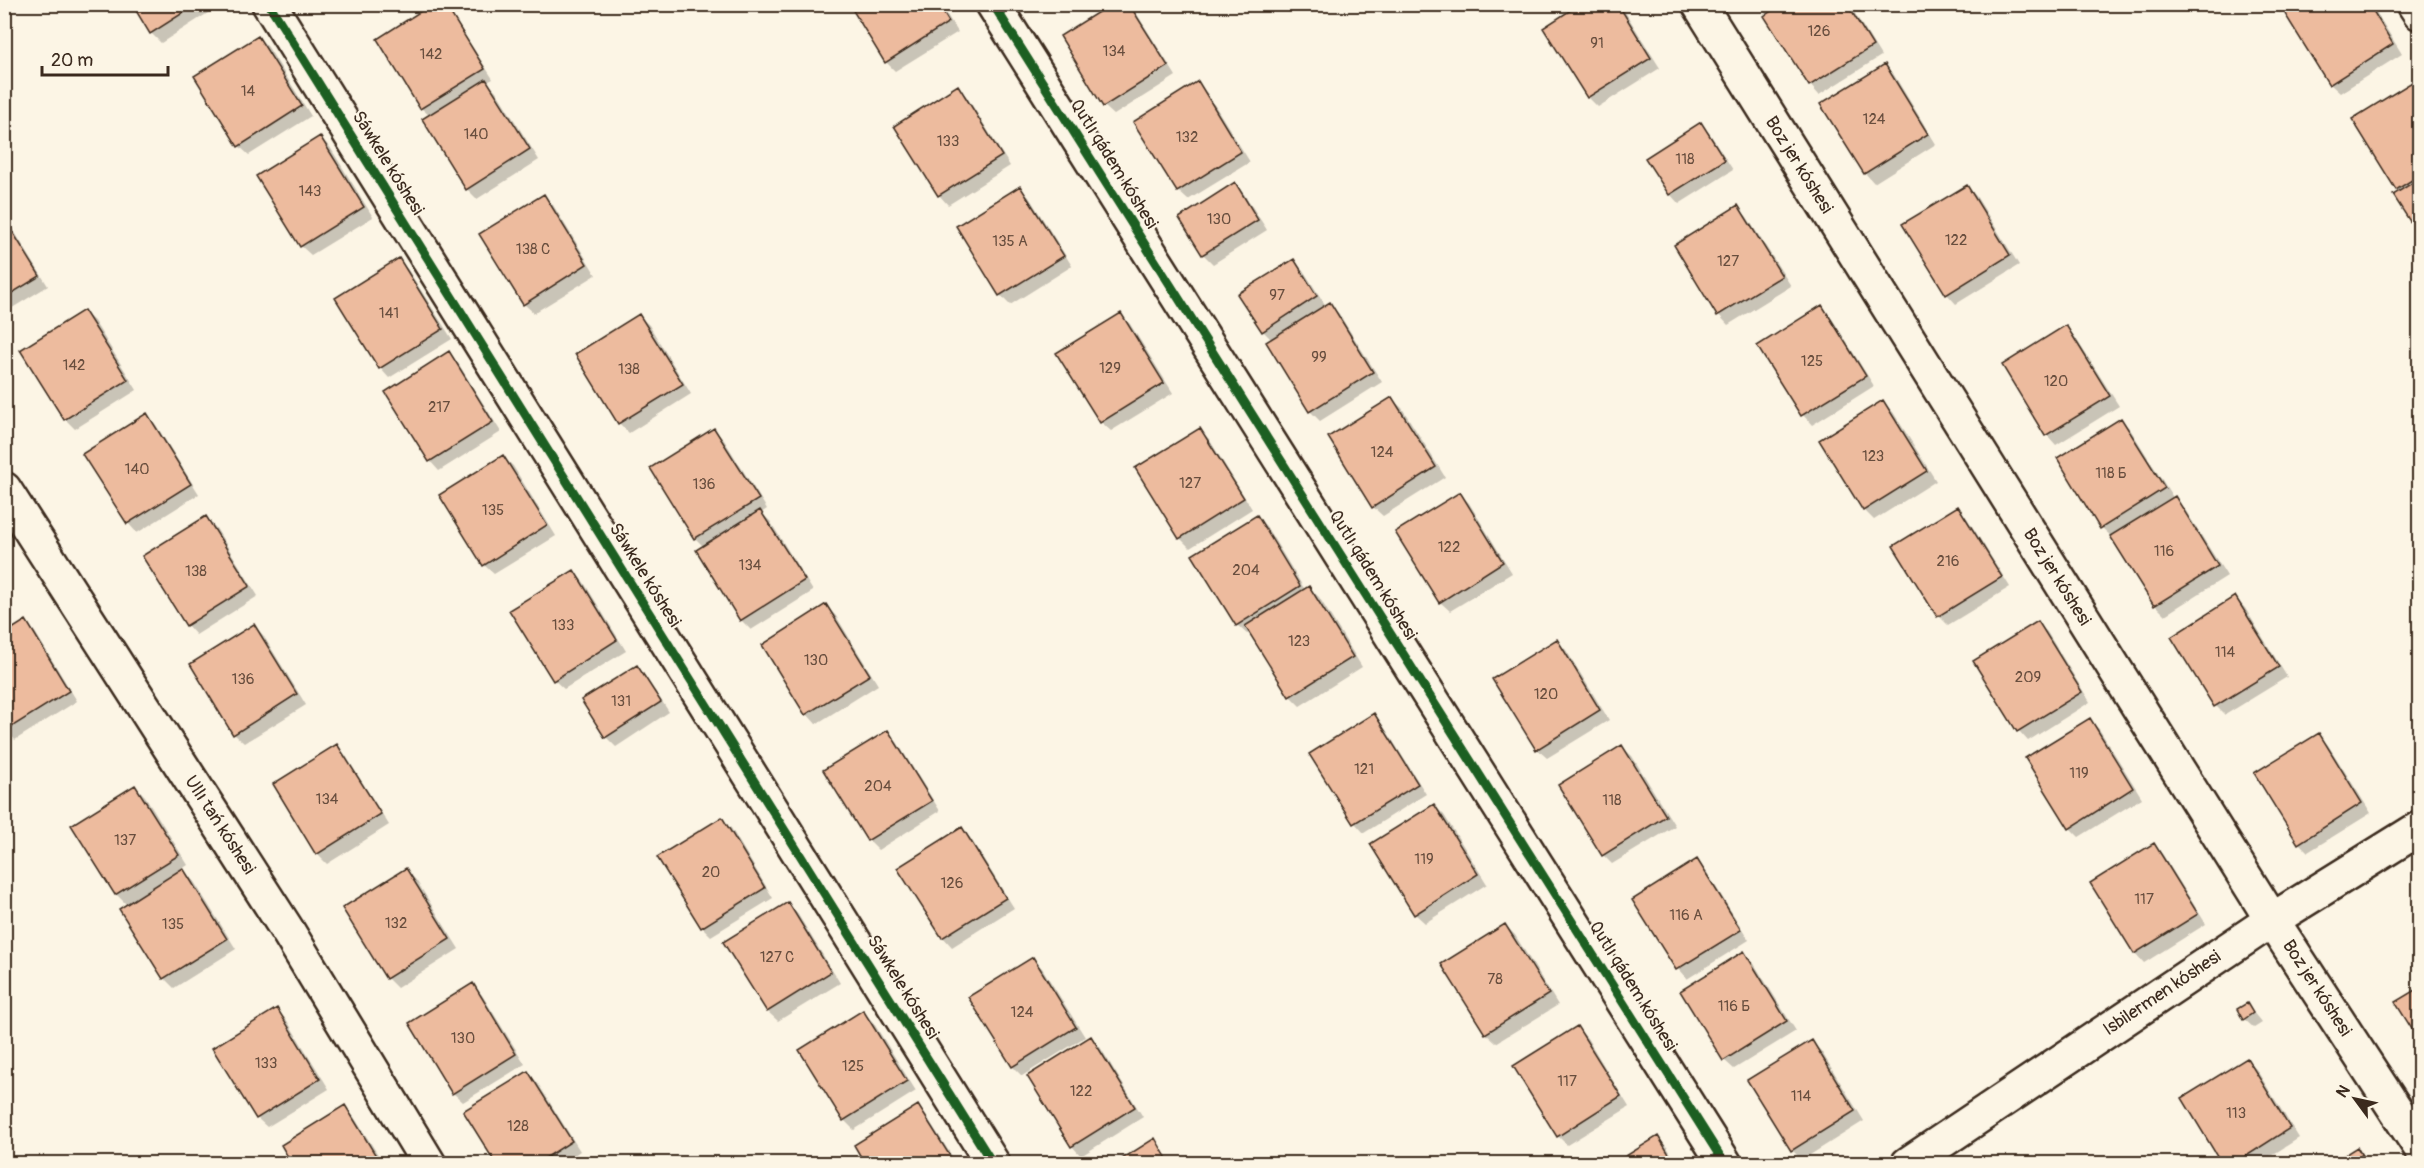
<svg xmlns="http://www.w3.org/2000/svg" width="2424" height="1168" font-family="Pangolin,sans-serif">
	<style>
		.shadow { fill: #0003 }
		.building { fill: #edbb9e; stroke: #3b2a1e; stroke-width: 1.5 }
		.lines { fill: none; stroke-linecap: round; stroke-linejoin: round }
		.minor-casing { stroke: #3b2a1e; stroke-width: 38 }
		.minor { stroke: #fcf5e5; stroke-width: 33 }
		.cycleway-casing { stroke: #fcf5e5; stroke-width: 13 }
		.cycleway { stroke: #1b5e20; stroke-width: 9 }
		.labels { text-anchor: middle; dominant-baseline: central; stroke-width: 4.5; stroke-linejoin: round; paint-order: stroke }
		.number-label { font-size: 15px; fill: #684e3e }
		.street-label { font-size: 18px; fill: #3b2a1e; stroke: #fcf5e5 }
	</style>
	<rect width="100%" height="100%" fill="#fcf5e5"/>
	<filter id="ink" filterUnits="userSpaceOnUse"><feTurbulence type="fractalNoise" baseFrequency=".0167" numOctaves="2"/><feDisplacementMap in="SourceGraphic" scale="12" xChannelSelector="R" yChannelSelector="G"/><feConvolveMatrix kernelMatrix="1 2 1 2 8 2 1 2 1" color-interpolation-filters="sRGB"/></filter>
	<g filter="url(#ink)">
		<!-- shadow -->
		<path class="shadow" d="M133,4H222L161,43L151,33Z
			M445,4L493,79L487,82L496,91L539,160L477,199L467,189L430,116L421,108Z
			M850,4H940L958,32L895,71L886,62Z
			M1114,4H1130L1133,8L1176,76L1114,115L1104,106Z
			M1583,4H1620L1660,68L1598,107L1588,97Z
			M1757,4H1849L1881,56L1819,95L1810,85L1768,16Z
			M2271,4H2294L2280,13Z
			M2302,4H2371L2402,54L2340,93L2330,84Z
			M258,37L268,47L311,116L249,155L239,146Z
			M1885,66L1894,75L1936,144L1874,183L1865,173Z
			M1197,83L1207,93L1250,162L1188,200L1178,191Z
			M2420,84V234L2397,189Z
			M958,87L967,97L1010,166L948,205L939,195Z
			M1701,124L1710,134L1733,170L1679,204L1670,194Z
			M320,138L330,147L373,217L311,255L301,246Z
			M1234,184L1244,194L1267,230L1213,264L1203,254L1181,219Z
			M1967,187L1976,196L2019,265L1956,304L1947,294Z
			M1020,188L1029,197L1072,266L1010,305L1000,295L958,226Z
			M544,196L553,205L596,275L534,313L524,304Z
			M1738,207L1747,217L1791,286L1728,325L1719,315L1676,246Z
			M4,215L48,286L4,313Z
			M399,260L408,270L452,339L389,378L380,368Z
			M1294,261L1303,270L1326,306L1330,304L1339,314L1382,382L1320,421L1310,411L1272,340L1263,331Z
			M1822,307L1831,317L1874,386L1812,425L1803,415L1759,346Z
			M84,312L94,321L137,390L75,429L65,419L22,350Z
			M1120,315L1130,324L1173,393L1111,431L1101,422Z
			M639,316L649,325L691,394L629,433L619,423L577,354Z
			M2066,327L2075,337L2119,406L2056,445L2047,435L2004,366Z
			M449,353L458,363L501,432L439,471L430,461Z
			M1392,399L1402,408L1445,477L1383,516L1373,507Z
			M1883,402L1893,412L1936,481L1874,520L1864,510Z
			M146,415L156,425L199,494L137,533L128,523Z
			M2121,420L2130,429L2174,499L2184,508L2227,576L2165,615L2155,605L2112,537L2102,528Z
			M714,430L724,440L767,509L761,513L770,521L813,591L751,630L741,620L704,547L695,538Z
			M1200,430L1209,439L1252,509L1190,548L1180,538Z
			M503,457L513,466L556,536L494,574L484,565Z
			M1459,493L1469,503L1512,573L1450,611L1440,602Z
			M1957,508L1967,518L2010,587L1948,625L1939,616Z
			M1256,517L1266,526L1305,590L1309,588L1319,597L1362,667L1300,706L1290,696L1251,632L1247,634L1237,625Z
			M206,518L216,528L258,596L196,635L187,625Z
			M573,571L583,581L626,651L564,689L554,680Z
			M2235,598L2245,608L2287,677L2225,715L2216,706Z
			M826,606L836,616L878,685L816,724L807,714L764,645Z
			M25,622L35,632L77,701L15,740L4,728V635Z
			M2038,623L2047,632L2090,702L2028,741L2019,731Z
			M254,626L263,635L306,705L244,743L234,734Z
			M1557,641L1566,650L1609,720L1547,758L1537,749Z
			M637,667L646,677L669,712L616,747L606,737Z
			M1374,715L1383,725L1426,794L1364,833L1355,823L1311,754Z
			M2089,720L2099,729L2142,798L2079,837L2070,828Z
			M887,732L897,742L940,811L878,850L868,840L825,771Z
			M2318,735L2328,745L2371,813L2308,852L2299,843Z
			M337,746L346,756L389,825L327,864L317,854Z
			M1622,747L1632,756L1675,826L1612,864L1603,855Z
			M135,786L145,796L188,865L182,869L193,880L236,949L174,988L164,978L127,905L116,894Z
			M1434,805L1444,815L1487,884L1425,923L1415,914Z
			M721,819L731,828L773,898L711,936L702,927Z
			M962,829L971,839L1014,908L952,947L943,937Z
			M2154,845L2163,855L2206,924L2144,963L2135,953Z
			M1696,861L1706,871L1749,940L1687,979L1678,969L1634,900Z
			M406,870L416,880L459,949L397,988L387,978Z
			M788,904L797,913L840,983L778,1021L768,1012L725,943Z
			M1505,925L1515,935L1558,1005L1496,1043L1486,1034L1443,964Z
			M1744,952L1753,962L1796,1031L1734,1069L1724,1060Z
			M1032,959L1042,968L1085,1037L1022,1076L1013,1067L970,997Z
			M473,985L482,995L525,1064L463,1102L453,1093Z
			M2247,1005L2262,1023L2254,1028L2244,1019Z
			M276,1010L286,1019L329,1089L267,1127L257,1118Z
			M863,1012L873,1022L916,1091L854,1130L844,1120Z
			M1577,1028L1587,1038L1629,1107L1567,1145L1558,1136Z
			M1091,1038L1100,1047L1143,1117L1081,1156L1072,1146Z
			M1811,1042L1821,1051L1864,1121L1802,1160L1792,1150Z
			M2246,1060L2256,1069L2299,1138L2258,1164H2224Z
			M528,1073L537,1082L580,1151L561,1164H498Z
			M345,1107L354,1117L384,1164H294Z
			M918,1107L927,1117L957,1164H867Z
			M1658,1138L1667,1147L1677,1164H1616Z
			M1154,1140L1173,1164H1117Z
			M2357,1149L2369,1164H2333Z"/>
		<!-- building -->
		<path class="building" d="M132,4H197L150,34Z
			M432,4H445L485,69L420,109L377,39Z
			M849,4H938L949,22L885,63Z
			M1111,4H1129L1168,66L1103,107L1060,36Z
			M1580,4H1618L1651,58L1587,98L1543,28Z
			M1782,4H1847L1873,46L1809,86L1764,16Z
			M2300,4H2369L2393,44L2329,85L2285,14Z
			M258,36L302,106L238,147L194,76Z
			M1885,64L1928,134L1864,174L1820,104Z
			M486,79L530,149L466,190L422,119Z
			M2417,79L2420,83V175L2396,190L2352,119Z
			M1198,81L1241,152L1177,192L1133,122Z
			M958,85L1002,156L938,196L894,126Z
			M1701,122L1725,160L1669,195L1645,158Z
			M320,136L364,207L300,247L256,176Z
			M2420,178V237L2393,195Z
			M1235,182L1258,220L1202,255L1179,218Z
			M1967,185L2010,255L1946,295L1902,224Z
			M1020,186L1064,256L999,296L956,226Z
			M544,194L587,264L523,305L479,234Z
			M1738,205L1782,276L1717,316L1674,245Z
			M4,218L40,276L4,298Z
			M399,258L443,329L379,369L335,298Z
			M1294,259L1317,296L1262,332L1237,294Z
			M1330,302L1373,372L1309,412L1266,342Z
			M1822,305L1866,376L1801,416L1757,346Z
			M84,310L128,380L64,420L20,350Z
			M1121,313L1164,383L1100,423L1056,353Z
			M639,314L683,384L618,424L575,354Z
			M2066,325L2110,396L2045,436L2002,365Z
			M449,351L493,422L429,462L385,392Z
			M1392,397L1436,467L1372,508L1328,437Z
			M1883,400L1927,471L1863,511L1819,440Z
			M147,413L191,484L127,524L82,454Z
			M2121,418L2165,488L2100,529L2057,458Z
			M714,428L759,499L694,539L650,468Z
			M1200,428L1244,498L1179,539L1135,468Z
			M503,455L547,525L483,566L439,495Z
			M1460,492L1503,562L1439,603L1395,532Z
			M2175,496L2218,566L2154,606L2110,536Z
			M1958,506L2002,577L1937,617L1893,546Z
			M760,510L805,580L740,621L696,550Z
			M1257,515L1300,586L1236,626L1192,555Z
			M206,516L250,586L186,626L142,556Z
			M574,570L617,640L553,681L509,610Z
			M1309,586L1353,657L1289,697L1245,626Z
			M2235,596L2279,667L2214,707L2171,637Z
			M826,604L870,675L805,715L762,645Z
			M26,620L69,691L5,731L4,634Z
			M2038,621L2082,692L2017,732L1973,661Z
			M254,624L297,694L233,735L190,664Z
			M1557,639L1600,710L1536,750L1492,679Z
			M637,665L661,702L605,738L581,700Z
			M1374,713L1418,784L1353,824L1309,754Z
			M2090,718L2133,788L2069,829L2025,758Z
			M888,730L932,801L867,841L823,770Z
			M2319,733L2362,803L2298,844L2254,773Z
			M337,744L381,814L316,855L273,784Z
			M1622,745L1666,816L1602,856L1558,785Z
			M135,785L179,855L115,895L71,825Z
			M1434,804L1478,874L1414,915L1370,844Z
			M722,817L765,888L701,928L657,857Z
			M962,827L1006,898L942,938L897,868Z
			M2154,843L2198,914L2134,954L2090,883Z
			M1697,859L1741,930L1676,970L1632,900Z
			M183,868L227,939L163,979L119,909Z
			M406,868L450,939L386,979L342,908Z
			M788,902L831,972L767,1012L723,942Z
			M1505,924L1549,994L1485,1034L1441,964Z
			M1744,951L1787,1021L1723,1061L1680,991Z
			M1033,957L1076,1027L1012,1067L968,997Z
			M473,983L516,1054L452,1094L409,1023Z
			M2420,987V1042L2395,1002Z
			M2247,1003L2253,1013L2243,1020L2237,1009Z
			M277,1008L320,1079L256,1119L212,1048Z
			M863,1010L907,1081L843,1121L799,1050Z
			M1577,1026L1621,1096L1557,1137L1513,1066Z
			M1091,1036L1135,1107L1071,1147L1027,1076Z
			M1812,1040L1855,1111L1791,1151L1747,1080Z
			M2247,1058L2290,1128L2234,1164H2222L2182,1098Z
			M528,1071L572,1141L536,1164H496L463,1111Z
			M345,1105L381,1164H292L281,1145Z
			M918,1105L955,1164H865L854,1145Z
			M1658,1136L1675,1164H1613Z
			M1155,1138L1170,1164H1114Z
			M2357,1147L2367,1164H2330Z"/>
		<g class="lines">
			<defs>
				<path id="minor" d="M269,4L993,1164
					M993,4L1725,1164
					M1699,4L2272,920L2420,1147
					M2414,4L2420,13
					M4,489L289,933L429,1164
					M1908,1164L2272,920L2420,828"/>
			</defs>
			<!-- minor casing -->
			<use href="#minor" class="minor-casing"/>
			<!-- minor -->
			<use href="#minor" class="minor"/>
			<defs>
				<path id="cycleway" d="M269,4L993,1164
					M993,4L1725,1164"/>
			</defs>
			<!-- cycleway casing -->
			<use href="#cycleway" class="cycleway-casing"/>
			<!-- cycleway -->
			<use href="#cycleway" class="cycleway"/>
		</g>
	</g>
	<g class="labels">
		<!-- number labels -->
		<g class="number-label">
			<text x="1819" y="31">126</text>
			<text x="1597" y="43">91</text>
			<text x="1114" y="51">134</text>
			<text x="431" y="54">142</text>
			<text x="248" y="91">14</text>
			<text x="1874" y="119">124</text>
			<text x="476" y="134">140</text>
			<text x="1187" y="137">132</text>
			<text x="948" y="141">133</text>
			<text x="1685" y="159">118</text>
			<text x="310" y="191">143</text>
			<text x="1219" y="219">130</text>
			<text x="1956" y="240">122</text>
			<text x="1010" y="241">135 А</text>
			<text x="533" y="249">138 С</text>
			<text x="1728" y="261">127</text>
			<text x="1277" y="295">97</text>
			<text x="389" y="313">141</text>
			<text x="1319" y="357">99</text>
			<text x="1812" y="361">125</text>
			<text x="74" y="365">142</text>
			<text x="1110" y="368">129</text>
			<text x="629" y="369">138</text>
			<text x="2056" y="381">120</text>
			<text x="439" y="407">217</text>
			<text x="1382" y="452">124</text>
			<text x="1873" y="456">123</text>
			<text x="137" y="469">140</text>
			<text x="2111" y="473">118 Б</text>
			<text x="1190" y="483">127</text>
			<text x="704" y="484">136</text>
			<text x="493" y="510">135</text>
			<text x="1449" y="547">122</text>
			<text x="2164" y="551">116</text>
			<text x="1948" y="561">216</text>
			<text x="750" y="565">134</text>
			<text x="1246" y="570">204</text>
			<text x="196" y="571">138</text>
			<text x="563" y="625">133</text>
			<text x="1299" y="641">123</text>
			<text x="2225" y="652">114</text>
			<text x="816" y="660">130</text>
			<text x="2028" y="677">209</text>
			<text x="243" y="679">136</text>
			<text x="1546" y="694">120</text>
			<text x="621" y="701">131</text>
			<text x="1364" y="769">121</text>
			<text x="2079" y="773">119</text>
			<text x="878" y="786">204</text>
			<text x="327" y="799">134</text>
			<text x="1612" y="800">118</text>
			<text x="125" y="840">137</text>
			<text x="1424" y="859">119</text>
			<text x="711" y="872">20</text>
			<text x="952" y="883">126</text>
			<text x="2144" y="899">117</text>
			<text x="1686" y="915">116 А</text>
			<text x="396" y="923">132</text>
			<text x="173" y="924">135</text>
			<text x="777" y="957">127 С</text>
			<text x="1495" y="979">78</text>
			<text x="1734" y="1006">116 Б</text>
			<text x="1022" y="1012">124</text>
			<text x="463" y="1038">130</text>
			<text x="266" y="1063">133</text>
			<text x="853" y="1066">125</text>
			<text x="1567" y="1081">117</text>
			<text x="1081" y="1091">122</text>
			<text x="1801" y="1096">114</text>
			<text x="2236" y="1113">113</text>
			<text x="518" y="1126">128</text>
		</g>
		<!-- street labels -->
		<g class="street-label">
			<text transform="translate(388 163) rotate(58)">Sáwkele kóshesi</text>
			<text transform="translate(1114 164) rotate(58)">Qutlı qádem kóshesi</text>
			<text transform="translate(1799 165) rotate(58)">Boz jer kóshesi</text>
			<text transform="translate(645 575) rotate(58)">Sáwkele kóshesi</text>
			<text transform="translate(1373 575) rotate(58)">Qutlı qádem kóshesi</text>
			<text transform="translate(2057 577) rotate(58)">Boz jer kóshesi</text>
			<text transform="translate(220 825) rotate(57)">Ullı tań kóshesi</text>
			<text transform="translate(1633 986) rotate(58)">Qutlı qádem kóshesi</text>
			<text transform="translate(903 987) rotate(58)">Sáwkele kóshesi</text>
			<text transform="translate(2317 988) rotate(57)">Boz jer kóshesi</text>
			<text transform="translate(2162 993) rotate(-34)">Isbilermen kóshesi</text>
		</g>
	</g>
	<!-- margin -->
	<rect width="2424" height="1168" fill="none" stroke="#fcf5e5" stroke-width="24"/>
	<rect x="12" y="12" width="2400" height="1144" fill="none" stroke="#3b2a1e" stroke-width="2" filter="url(#ink)"/>
	<!-- north arrow -->
	<g transform="translate(2355 1099) rotate(303)" stroke="#fcf5e5" stroke-width="4.5" paint-order="stroke">
	<path d="M0-4.5L10 22L0 15L-10 22Z" fill="#3b2a1e"/>
	<text y="-9" font-size="16" font-weight="bold" text-anchor="middle" fill="#3b2a1e">N</text>
	</g>
	<!-- scale -->
	<path d="M42 66v9h126v-9" fill="none" stroke="#3b2a1e" stroke-width="3"/>
	<text x="51" y="66" font-size="18" fill="#3b2a1e" stroke="#fcf5e5" stroke-width="4.5" paint-order="stroke">20 m</text>
</svg>
